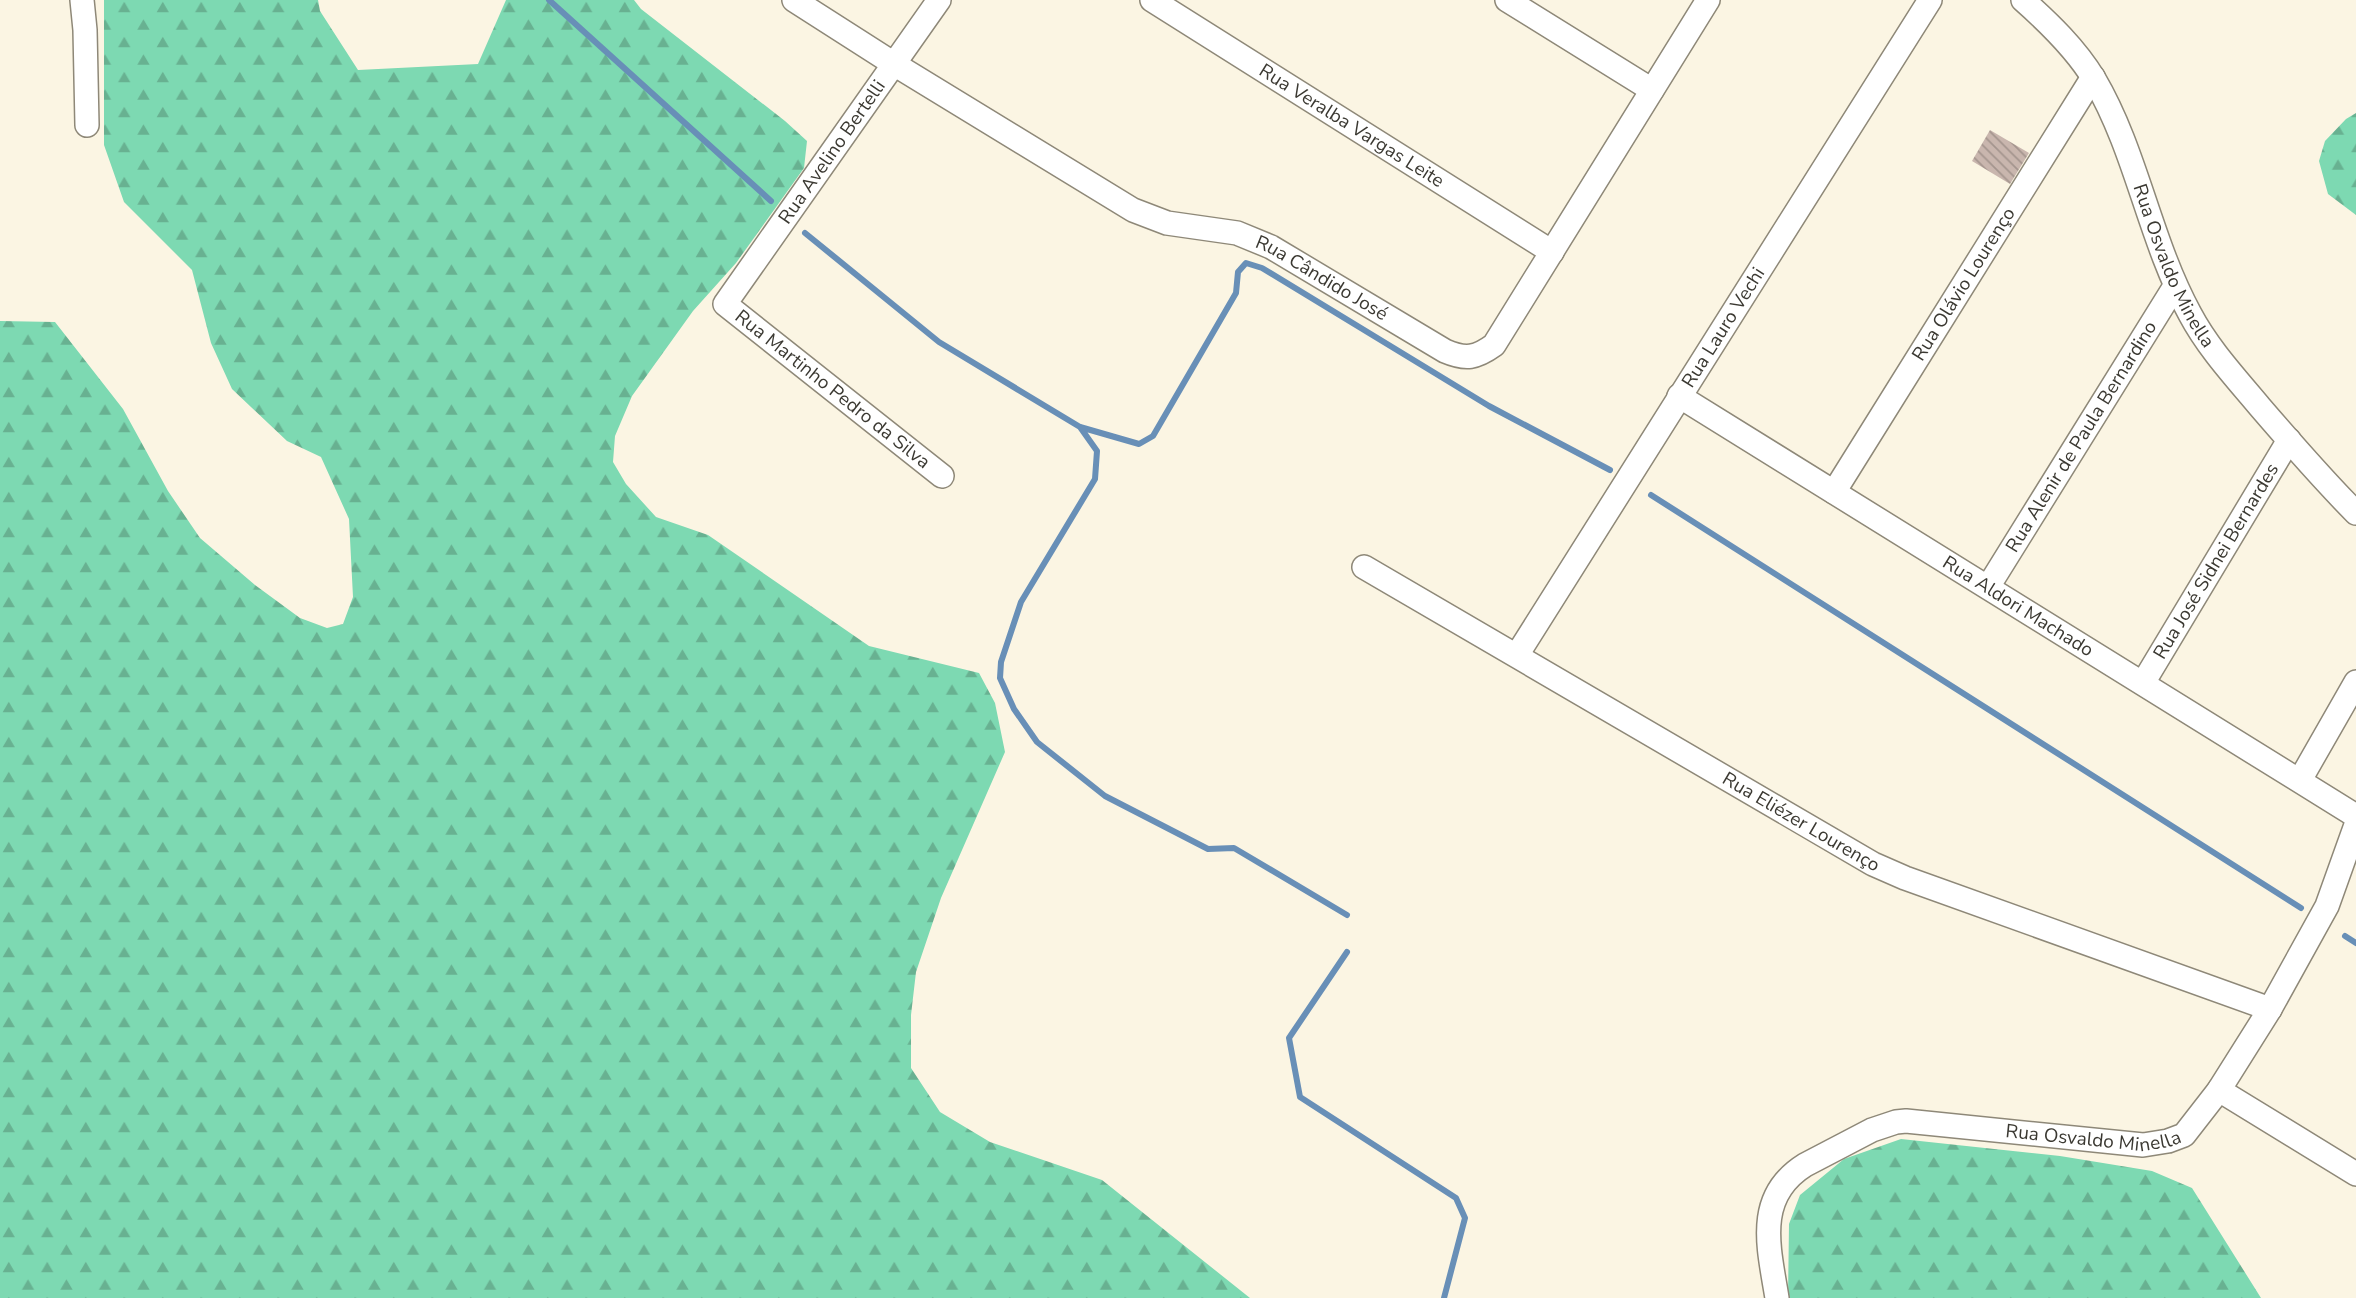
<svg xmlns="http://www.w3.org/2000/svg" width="2356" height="1298" font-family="'Nunito Sans',sans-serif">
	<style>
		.forest { fill: url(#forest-firs) }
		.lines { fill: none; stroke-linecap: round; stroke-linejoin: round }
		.stream { stroke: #688fb7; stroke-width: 6 }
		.building { fill: url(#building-back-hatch) }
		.minor-casing { stroke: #8e8878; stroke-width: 26 }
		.minor { stroke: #fff; stroke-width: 23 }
		.labels { text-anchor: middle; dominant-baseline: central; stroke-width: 7; stroke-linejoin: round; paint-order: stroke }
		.street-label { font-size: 19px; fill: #3b3932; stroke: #fff }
	</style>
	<defs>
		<pattern id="forest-firs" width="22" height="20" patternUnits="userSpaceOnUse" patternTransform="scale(1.75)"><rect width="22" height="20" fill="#7dd9b2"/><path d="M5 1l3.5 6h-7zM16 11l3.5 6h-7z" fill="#68b191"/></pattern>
		<pattern id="building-back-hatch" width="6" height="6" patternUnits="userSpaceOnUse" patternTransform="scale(1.75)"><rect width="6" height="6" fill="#c9b6ae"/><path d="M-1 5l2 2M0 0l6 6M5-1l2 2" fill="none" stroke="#a4958e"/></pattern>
	</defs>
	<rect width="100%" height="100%" fill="#fbf5e3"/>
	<!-- forest -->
	<path class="forest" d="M104,0H318L320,11L358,70L478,64L506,0H634L641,9L785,121L807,141L804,168L736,263L693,311L632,396L615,436L613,462L626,484L656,517L708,535L869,646L979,673L995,703L1005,752L941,898L916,972L911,1015V1068L940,1112L990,1142L1102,1180L1250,1298H0V321L55,322L123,409L168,491L200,538L255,585L300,618L327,628L343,624L353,597L349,519L321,457L287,441L232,389L211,343L192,270L124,202L104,145Z
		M2356,113V215L2328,194L2319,161L2325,141L2346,119Z
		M1901,1139L2060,1156L2152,1171L2192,1188L2261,1298H1788L1789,1224L1800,1195L1844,1159Z"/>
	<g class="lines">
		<!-- stream -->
		<path class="stream" d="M549,0L771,201
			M805,233L939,342L1080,427L1139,444L1153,436L1236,293L1238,272L1246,263L1262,268L1489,406L1610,470
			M1080,427L1097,451L1095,479L1021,602L1001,662L1000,678L1014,709L1037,742L1105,796L1208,849L1234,848L1347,915
			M1651,495L2301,908
			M2345,936L2356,943
			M1347,952L1289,1038L1300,1097L1456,1198L1465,1218L1444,1298"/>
	</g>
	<!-- building -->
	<path class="building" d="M1990,130L2029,153L2010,184L1972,161Z"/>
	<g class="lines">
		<defs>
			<g id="minor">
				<path d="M82,0L85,30L87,125"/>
				<path id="s1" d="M794,0L894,64L1133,210L1167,223L1237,233L1271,247L1445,351C1466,360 1476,358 1494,345L1708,0"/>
				<path id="s2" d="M939,0L725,304L942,476"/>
				<path id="s3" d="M1152,0L1552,252"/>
				<path d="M1507,0L1652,90"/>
				<path id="s4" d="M2023,0C2049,23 2076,49 2094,79C2137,152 2149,239 2190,314C2208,348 2235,377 2260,407C2291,443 2322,479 2356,513"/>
				<path id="s5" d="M1679,396L2356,816"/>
				<path id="s6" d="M1834,492L2093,77"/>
				<path id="s7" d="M1364,567L1873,864L1905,878L2270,1009"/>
				<path id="s8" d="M1988,587L2175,286"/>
				<path id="s9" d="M1517,655L1930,0"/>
				<path id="s10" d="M2143,683L2289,440"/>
				<path d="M2300,780L2356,682"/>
				<path d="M2219,1090L2356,1174"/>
				<path id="s11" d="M1777,1298C1769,1248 1754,1197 1805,1165L1872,1130L1896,1122L1906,1121L2143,1145L2168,1141L2184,1135L2219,1090L2270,1009L2327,906L2356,825"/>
			</g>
		</defs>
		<!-- minor casing -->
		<use href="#minor" class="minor-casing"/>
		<!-- minor -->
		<use href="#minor" class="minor"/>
	</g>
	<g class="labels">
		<!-- street labels -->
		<g class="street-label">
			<text stroke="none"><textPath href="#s3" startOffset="236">Rua Veralba Vargas Leite</textPath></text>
			<text transform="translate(832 152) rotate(-55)">Rua Avelino Bertelli</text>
			<text stroke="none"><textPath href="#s4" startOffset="310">Rua Osvaldo Minella</textPath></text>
			<text stroke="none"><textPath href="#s1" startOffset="602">Rua Cândido José</textPath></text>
			<text stroke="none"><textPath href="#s6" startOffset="245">Rua Olávio Lourenço</textPath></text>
			<text stroke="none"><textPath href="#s9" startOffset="387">Rua Lauro Vechi</textPath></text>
			<text stroke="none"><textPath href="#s2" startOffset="509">Rua Martinho Pedro da Silva</textPath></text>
			<text stroke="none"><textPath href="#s8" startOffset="177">Rua Alenir de Paula Bernardino</textPath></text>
			<text stroke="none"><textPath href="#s10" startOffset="142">Rua José Sidnei Bernardes</textPath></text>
			<text stroke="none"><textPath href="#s5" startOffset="399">Rua Aldori Machado</textPath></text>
			<text stroke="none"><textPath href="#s7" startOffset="506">Rua Eliézer Lourenço</textPath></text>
			<text stroke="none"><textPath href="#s11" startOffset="446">Rua Osvaldo Minella</textPath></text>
		</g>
	</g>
</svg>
